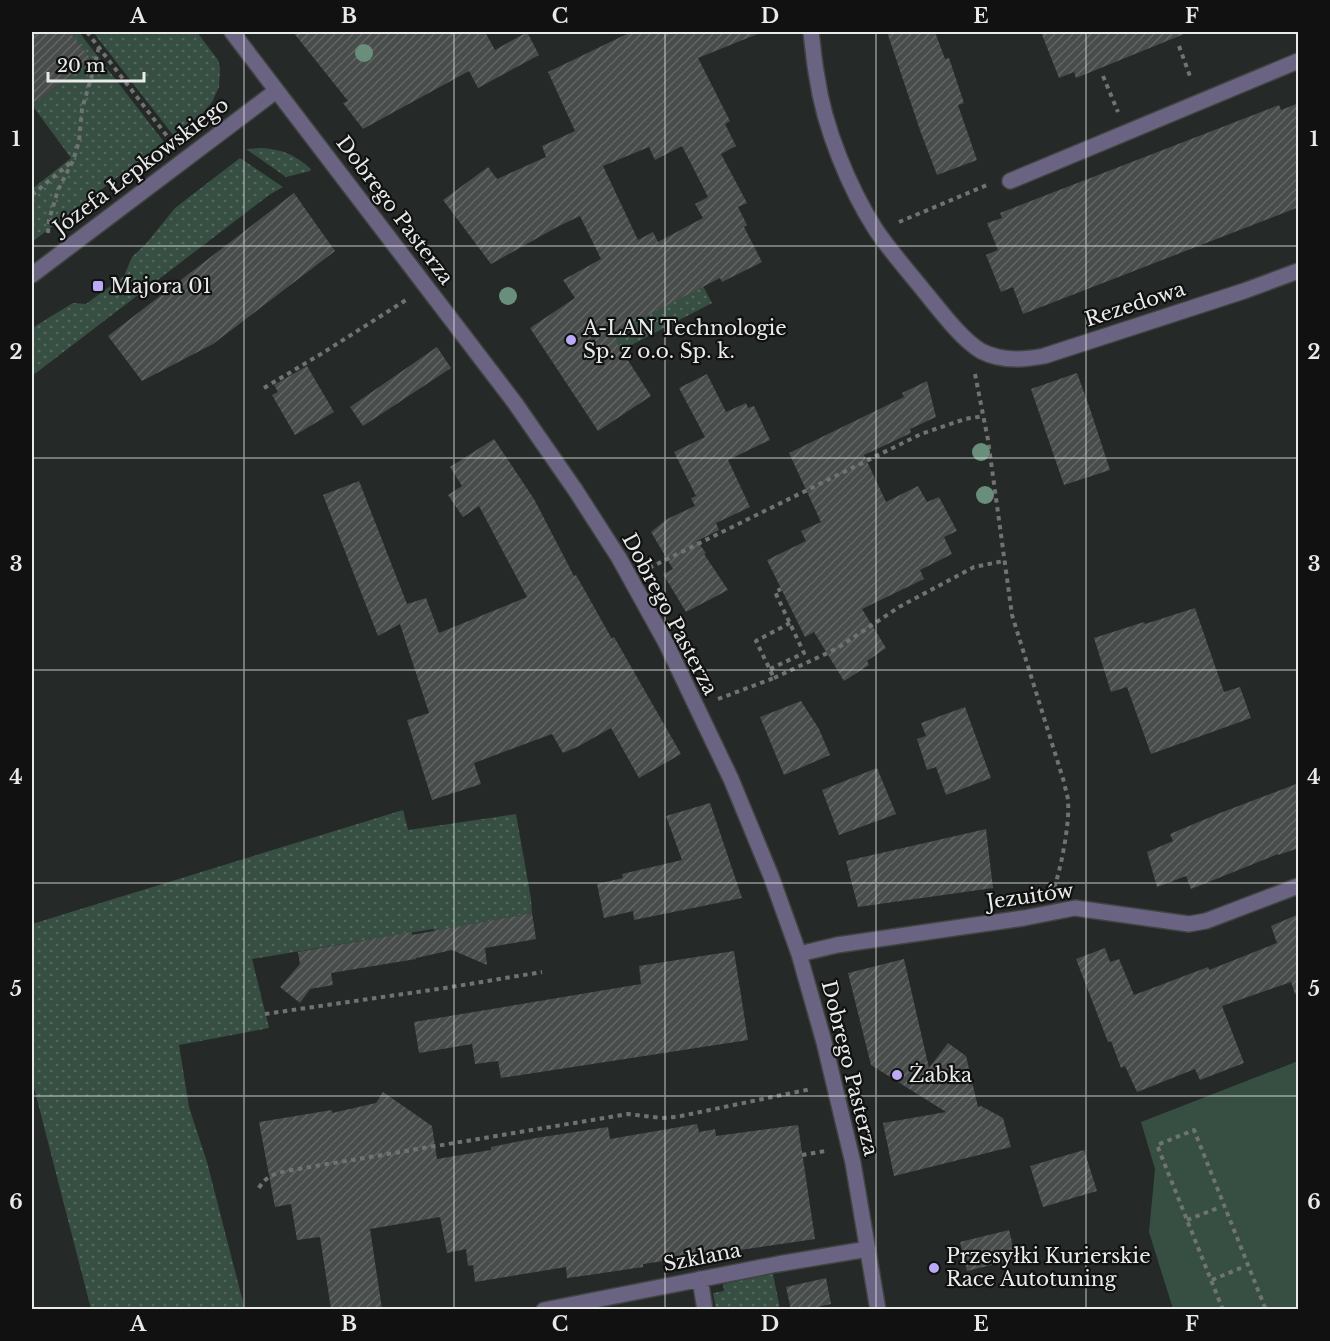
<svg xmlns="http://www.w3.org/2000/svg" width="1330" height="1341" font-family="'Libre Baskerville',serif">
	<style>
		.grass { fill: url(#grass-dots) }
		.pitch { fill: #374f43 }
		.building { fill: url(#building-hatch); fill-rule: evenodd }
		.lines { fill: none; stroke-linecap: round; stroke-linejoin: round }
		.minor-casing { stroke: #404442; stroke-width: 18 }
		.path { stroke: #707371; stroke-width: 4; stroke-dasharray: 4.5 4.5; stroke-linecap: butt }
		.minor { stroke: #6a6482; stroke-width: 15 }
		.tree { fill: #698e7c }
		.grid { fill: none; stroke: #e9ebea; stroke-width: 1.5; stroke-opacity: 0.55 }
		.poi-dot { fill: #bbaaf6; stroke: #101110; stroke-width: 2 }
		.labels { text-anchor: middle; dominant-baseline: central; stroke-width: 4.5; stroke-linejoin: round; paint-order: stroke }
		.street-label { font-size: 20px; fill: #e9ebea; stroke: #101110 }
		.poi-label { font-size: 20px; fill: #e9ebea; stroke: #101110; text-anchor: start }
		.neatline { fill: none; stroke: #e9ebea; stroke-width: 2 }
		.grid-label { font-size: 20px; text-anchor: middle; font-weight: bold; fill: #e9ebea }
	</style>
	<defs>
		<pattern id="grass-dots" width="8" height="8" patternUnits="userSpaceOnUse" patternTransform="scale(1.5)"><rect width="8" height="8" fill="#374f43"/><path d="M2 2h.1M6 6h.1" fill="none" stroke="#54685e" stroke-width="1.8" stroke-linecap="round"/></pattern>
		<pattern id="building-hatch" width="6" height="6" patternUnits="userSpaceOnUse" patternTransform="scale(1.5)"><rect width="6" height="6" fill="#484c4a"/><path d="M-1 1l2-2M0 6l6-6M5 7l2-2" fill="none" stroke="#626664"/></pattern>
	</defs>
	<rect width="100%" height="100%" fill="#252927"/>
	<!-- grass -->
	<path class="grass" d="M70,32H79L164,142L32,242V189L71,158L32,105L91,59Z
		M93,32H197L218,60L220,68L219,87L212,102L203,113L173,135Z
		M262,148C283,150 294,154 311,169L310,171L286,177L246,149Z
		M240,158L283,187L269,195L32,376V328L73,303L86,304L124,276L132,257L145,245L175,208Z
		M703,286L712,303L614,354L603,338Z
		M403,810L408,830L516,814L531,899L532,913L435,931L433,929L252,959L269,1028L179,1045L189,1107L207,1162L245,1310L91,1309L32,1080V924Z
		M773,1274L780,1309H716L713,1293L724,1291L723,1284Z"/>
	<!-- pitch -->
	<path class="pitch" d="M1298,1061V1309H1173L1149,1232L1155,1169L1141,1122Z"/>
	<!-- building -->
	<path class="building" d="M32,32H70L91,59L32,105Z
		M293,32H485L495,50L527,32L539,55L478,88L469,71L363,129L343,103L348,101Z
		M631,32H760V33L698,58L730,121L725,124L736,146L721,154L747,203L738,207L747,225L744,227L762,262L722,282L720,278L611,334L651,396L598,431L530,328L575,298L563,280L601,259L580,216L557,227L491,264L443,200L488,167L497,179L546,157L542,146L575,131L548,72ZM682,146L708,197L695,204L703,218L658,242L653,232L638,240L603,166L649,147L655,160Z
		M887,32H935L945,59L949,58L964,103L958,105L977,160L937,175L921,133Z
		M1041,32H1189L1076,78L1074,72L1059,78Z
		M1299,103V207L1023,314L1013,287L1001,292L986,255L998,250L987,223L1002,218L1000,213L1279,105L1281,110Z
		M294,193L335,251L213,344L142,381L108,336Z
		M437,347L451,368L363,426L350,407Z
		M307,366L334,412L295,435L272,395L278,392L274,385Z
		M1077,373L1091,412L1110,470L1064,485L1031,389Z
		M707,374L726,412L746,403L748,408L754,406L770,440L728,460L750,507L716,523L719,530L697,541L706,553L704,554L728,590L686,612L663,574L673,569L651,532L667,519L695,506L691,498L696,496L674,452L705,437L679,388Z
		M927,381L936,417L910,429L911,433L864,455L886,502L918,486L927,502L939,497L957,531L944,537L952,554L920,570L924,579L862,609L886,648L867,661L869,665L844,681L814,632L805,637L767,560L806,541L801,531L821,522L789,453L904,397L902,393Z
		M494,439L534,499L574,576L576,575L612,639L614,637L681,754L639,778L611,728L579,746L563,753L552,734L474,763L481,784L432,800L407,720L429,713L400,624L378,636L323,495L359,481L407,604L426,598L439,633L527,597L479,506L463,517L448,495L462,486L450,467Z
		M1195,608L1224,692L1240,687L1251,718L1151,754L1127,687L1111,692L1094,638L1144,622L1145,624Z
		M801,701L819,729L830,755L784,775L760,717Z
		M965,707L991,778L946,795L936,767L927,770L917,739L926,736L921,723Z
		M877,768L896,814L839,835L822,790Z
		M1299,783V848L1278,855V854L1191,889L1186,876L1157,887L1147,852L1173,841L1170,834L1220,813Z
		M710,803L742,898L634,920L633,911L604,918L597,884L623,878L622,874L682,860L666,816Z
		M986,829L993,888L858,907L846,861Z
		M532,913L536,939L485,948L487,965L452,950L416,958V959L331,973L333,985L310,989L300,1003L280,987L300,964L298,952L412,932V935Z
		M1299,914V993L1295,994L1291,982L1222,1006L1244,1063L1200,1080L1195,1069L1137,1092L1125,1066L1121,1068L1111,1041L1108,1042L1076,959L1105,948L1110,962L1119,959L1134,995L1208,967L1209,970L1277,943L1271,926Z
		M734,951L748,1040L501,1078L498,1061L475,1064L472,1044L419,1053L414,1022L641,984L639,966Z
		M904,959L929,1068L948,1043L966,1056L978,1107L981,1106L1003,1118L1011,1147L894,1176L883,1123L946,1112L871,1065L848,973Z
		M383,1092L432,1126L437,1159L491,1150V1147L536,1138L608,1127L610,1139L697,1124L699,1132L715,1129L716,1136L798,1125L815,1239L643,1264V1267L589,1275L567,1278L566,1267L475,1282L473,1265L468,1266L466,1249L447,1253L440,1217L370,1229L382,1309H331L320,1237L297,1240L291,1204L275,1207L259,1122L332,1110V1113L376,1103Z
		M1084,1150L1097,1191L1043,1207L1030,1166Z
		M1009,1230L1016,1259L967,1271L960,1242Z
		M826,1278L831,1304L803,1310H791L786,1287Z"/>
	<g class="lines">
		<defs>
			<path id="minor" d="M232,32L515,403L576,491L619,558L666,643L731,779L771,876L799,954L824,1042L853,1163L878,1310
				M811,32C813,47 814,62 817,77C824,127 849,188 876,230C891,252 908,271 924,291C939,309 961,339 981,351C1000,361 1024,360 1044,356L1244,291L1298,271
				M1010,181L1298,61
				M32,275L276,91
				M799,954L837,945L1024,918L1075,908L1189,924L1206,921L1298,886
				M700,1279L705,1310
				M544,1310L778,1264L868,1249"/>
		</defs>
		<!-- minor casing -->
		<use href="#minor" class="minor-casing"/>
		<!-- path -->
		<path class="path" d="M87,32L170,140
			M1179,46L1191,79
			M1103,76L1118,112
			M32,195L70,163
			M899,222L987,185
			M48,233L49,220L58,190L73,161L79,141L82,109L92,75L99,47
			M975,374L988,440L1012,615L1064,782C1065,789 1068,795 1068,802C1070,822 1061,869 1054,888
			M264,388L321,354L406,300
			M649,568L921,434L965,419L984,416
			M770,669L804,653L775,592L781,589
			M774,678L836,649L899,607L974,567L1004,561
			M718,699L774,678L756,641L790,623
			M265,1014L445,988L542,972
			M802,1155L825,1151
			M259,1188C265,1177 274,1174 286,1171L628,1114L661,1118L676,1117L811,1089
			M1187,1220L1218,1208
			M1212,1280L1243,1267
			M1223,1310L1157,1145L1194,1130L1266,1310"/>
		<!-- minor -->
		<use href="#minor" class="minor"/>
	</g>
	<!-- trees -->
	<g class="tree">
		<circle cx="364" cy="53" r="9"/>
		<circle cx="508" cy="296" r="9"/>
		<circle cx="981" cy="452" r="9"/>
		<circle cx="985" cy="495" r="9"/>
	</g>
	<!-- grid -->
	<path class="grid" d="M244,32V1310M454,32V1310M665,32V1310M876,32V1310M1086,32V1310M32,246H1298M32,458H1298M32,670H1298M32,883H1298M32,1096H1298"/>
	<!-- markers -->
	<g class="poi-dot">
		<rect x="92" y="280" width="12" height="12" rx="3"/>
		<circle cx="571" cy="340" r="6"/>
		<circle cx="897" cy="1075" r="6"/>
		<circle cx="934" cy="1268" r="6"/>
	</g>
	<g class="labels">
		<!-- street labels -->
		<g class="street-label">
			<text transform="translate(141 166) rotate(-37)">Józefa Łepkowskiego</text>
			<text transform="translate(395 210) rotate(53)">Dobrego Pasterza</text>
			<text transform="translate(1135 304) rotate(-18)">Rezedowa</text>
			<text transform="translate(670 614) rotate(62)">Dobrego Pasterza</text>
			<text transform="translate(1030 896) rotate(-8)">Jezuitów</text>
			<text transform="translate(850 1068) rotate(76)">Dobrego Pasterza</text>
			<text transform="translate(702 1257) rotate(-11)">Szklana</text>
		</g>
		<!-- poi labels -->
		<g class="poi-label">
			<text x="110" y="286">Majora 01</text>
			<text x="583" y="328">A-LAN Technologie<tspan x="583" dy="23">Sp. z o.o. Sp. k.</tspan></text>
			<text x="909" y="1075">Żabka</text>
			<text x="946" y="1256">Przesyłki Kurierskie<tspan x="946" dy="23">Race Autotuning</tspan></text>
		</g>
	</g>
	<!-- border -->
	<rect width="1330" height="1341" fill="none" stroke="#101110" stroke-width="66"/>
	<!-- scale -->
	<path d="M48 72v9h96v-9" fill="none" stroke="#e9ebea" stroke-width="3"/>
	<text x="57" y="72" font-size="18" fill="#e9ebea" stroke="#101110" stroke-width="4.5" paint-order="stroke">20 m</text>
	<rect x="33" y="33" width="1264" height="1275" class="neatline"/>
	<g class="grid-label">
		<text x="138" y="23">A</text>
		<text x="349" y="23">B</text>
		<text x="560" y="23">C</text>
		<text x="770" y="23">D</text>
		<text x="981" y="23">E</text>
		<text x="1192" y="23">F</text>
		<text x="16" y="146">1</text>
		<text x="1314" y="146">1</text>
		<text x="16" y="359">2</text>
		<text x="1314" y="359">2</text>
		<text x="16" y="571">3</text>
		<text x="1314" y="571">3</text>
		<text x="16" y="784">4</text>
		<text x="1314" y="784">4</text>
		<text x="16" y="996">5</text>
		<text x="1314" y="996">5</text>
		<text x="16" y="1209">6</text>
		<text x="1314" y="1209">6</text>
		<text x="138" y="1331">A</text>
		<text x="349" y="1331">B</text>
		<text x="560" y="1331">C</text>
		<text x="770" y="1331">D</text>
		<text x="981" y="1331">E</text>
		<text x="1192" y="1331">F</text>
	</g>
</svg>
